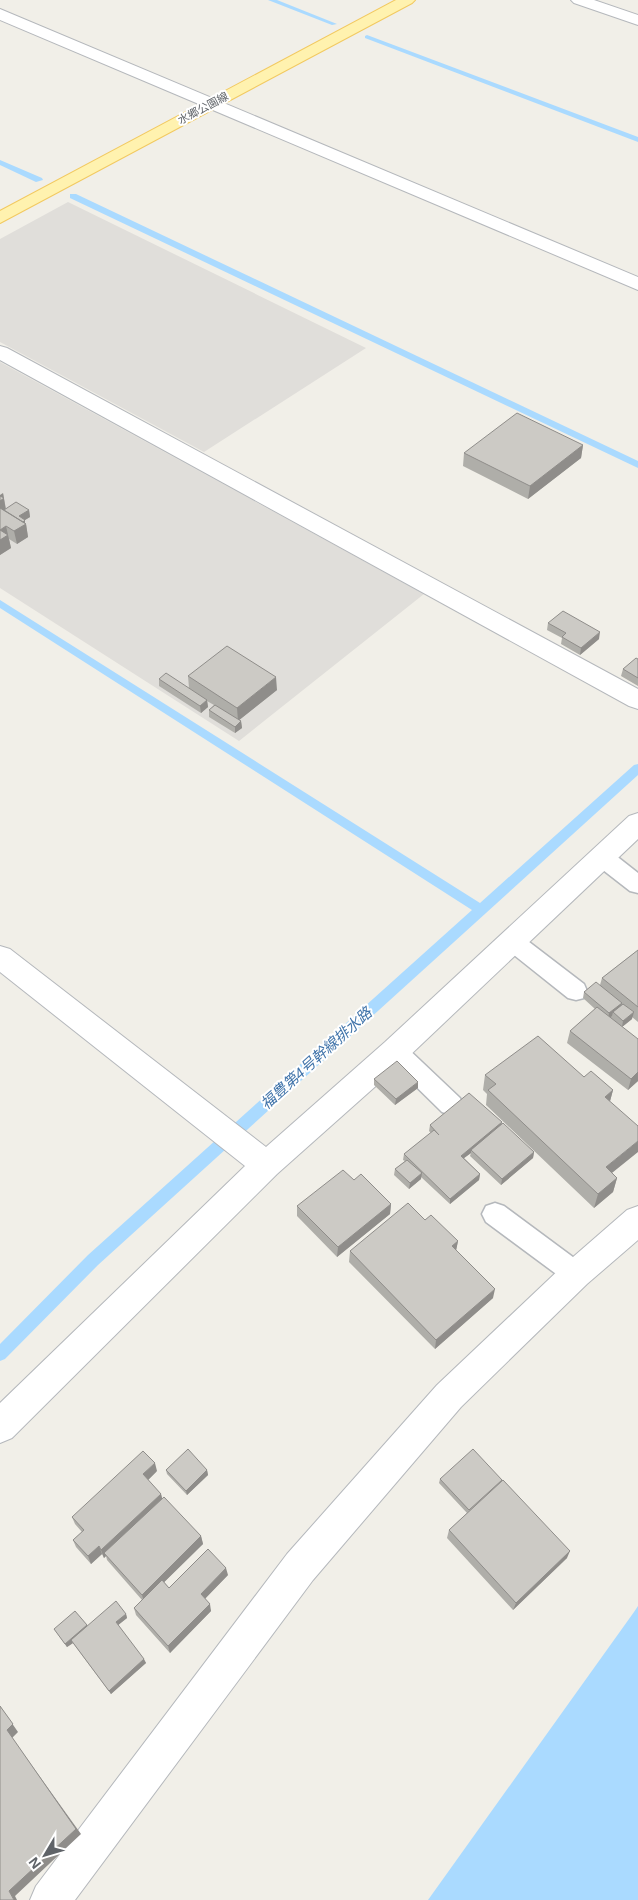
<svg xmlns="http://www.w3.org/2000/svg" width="638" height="1900" font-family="Helvetica,'Noto Sans JP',sans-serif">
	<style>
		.industrial { fill: #e0deda }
		.water { fill: #aadaff }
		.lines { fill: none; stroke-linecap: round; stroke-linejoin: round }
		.stream { fill: #aadaff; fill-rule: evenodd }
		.lane-casing { stroke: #b5b8bc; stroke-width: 3 }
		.street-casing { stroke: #b5b8bc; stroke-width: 2 }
		.primary-casing { stroke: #f2c960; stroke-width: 2 }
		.lane { fill: #fff; fill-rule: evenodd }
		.street { fill: #fff; fill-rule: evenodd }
		.primary { fill: #fff2af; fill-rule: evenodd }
		.wall { fill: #afaea9 }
		.shaded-wall { fill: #8f8d8a }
		.building { fill: #cccac5; stroke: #8f8d8a }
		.labels { text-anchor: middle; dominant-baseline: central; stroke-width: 4; stroke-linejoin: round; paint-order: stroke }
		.far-street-label { font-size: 11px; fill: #5f6368; stroke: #fff }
		.water-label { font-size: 15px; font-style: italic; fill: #4174aa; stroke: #fff }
	</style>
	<rect width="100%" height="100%" fill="#f1efe8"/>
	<!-- industrial -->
	<path class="industrial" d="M68,202L366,348L204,452L0,342V239Z
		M0,362L424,594L239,741L0,588Z"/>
	<!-- water -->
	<path class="water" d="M638,1606V1900H428L634,1612Z"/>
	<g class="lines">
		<!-- stream -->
		<path class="stream" d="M268,0H277L337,24L332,25Z
			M367,35L638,137V142L365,38V36Z
			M0,160L42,178L43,180L36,182L0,165Z
			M70,194H76L638,461V468L70,198Z
			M0,600L480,903L634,765L638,764V775L98,1265L5,1359L0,1361V1344L88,1255L472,910L0,608Z"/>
		<defs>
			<path id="lane" d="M602,849L610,851L638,873V893L630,891L594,863L591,857L594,851Z
				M512,932L520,935L584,984L587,991L584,998L576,1000L568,998L504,947L501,941L504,935Z
				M395,1041L403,1044L460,1098L463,1105L460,1112L451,1115L442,1112L387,1058L383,1051L387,1044Z
				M495,1203L504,1206L585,1266L589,1274L585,1282L576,1286L567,1282L486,1222L482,1214L486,1206Z"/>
			<path id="street" d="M571,0H594L638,15V25L574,3Z
				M0,9L638,277V290L0,20Z
				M0,346L7,348L638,689V709L629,706L0,360Z
				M638,813V839L405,1060L277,1174L12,1438L0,1443V1403L245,1166L0,972V946L10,949L266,1147L385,1042L629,816Z
				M638,1206V1240L587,1284L461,1407L313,1580L75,1900H30L36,1886L287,1554L437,1385L565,1264L627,1210Z"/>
			<path id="primary" d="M396,0H415L412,3L0,223V211Z"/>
		</defs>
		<!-- lane casing -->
		<use href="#lane" class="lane-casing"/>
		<!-- street casing -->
		<use href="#street" class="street-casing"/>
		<!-- primary casing -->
		<use href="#primary" class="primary-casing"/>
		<!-- lane -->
		<use href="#lane" class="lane"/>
		<!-- street -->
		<use href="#street" class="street"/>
		<!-- primary -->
		<use href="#primary" class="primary"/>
	</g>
	<!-- wall -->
	<path class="wall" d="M583,445L581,458L528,499L463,466L464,453Z
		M3,493L6,509L29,510L30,517L25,520V523L26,524L28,537L17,544L9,539L11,548L0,555Z
		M548,623L599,639L580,655L561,644L562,638L547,630Z
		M638,659V686L621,676L623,669Z
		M188,676L277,690L239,720L241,721L242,728L235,733L209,717V710L214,705L207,701L208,707L201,713L159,686V679L189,688Z
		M638,950V1022L632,1017V1019L622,1027L638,1081L628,1090L567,1043L570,1031L595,1009L583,998L584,992L600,985L602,978Z
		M485,1075L584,1077L613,1090L610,1101L612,1173L617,1178L613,1192L594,1208L486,1105L487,1094L483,1090Z
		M374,1079L418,1088L395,1105L374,1085Z
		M502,1124L534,1152L533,1158L501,1185L470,1156L471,1153L464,1158L480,1174L479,1180L450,1204L421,1177V1179L409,1189L394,1175L395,1169L405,1161L403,1160L404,1154L431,1133L429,1131L430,1125Z
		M354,1180L391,1204L390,1214L337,1257L297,1216V1206Z
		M425,1220L458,1241L456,1250L493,1298L435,1349L349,1262L350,1251Z
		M166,1470H207L208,1475L187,1495L167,1474Z
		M157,1471L148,1480L161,1494L162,1498L201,1536L203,1544L164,1582L169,1588L228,1575L205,1598L211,1611L170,1653L136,1615L134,1608L142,1600L107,1560L106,1556L104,1558L102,1554L91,1564L76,1547L73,1540L82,1532L75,1524L72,1517Z
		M440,1479L501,1481L567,1558L513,1610L447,1538L449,1530L467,1513L439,1483Z
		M126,1614L127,1618L118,1625L146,1663L111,1694L73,1643L67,1647L54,1629L87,1626Z"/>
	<!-- shaded-wall -->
	<path class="shaded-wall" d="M583,445L581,458L528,499L530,486Z
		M3,493L6,511L0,515V495Z
		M29,510L30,517L25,520V524H26L28,537L17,544L14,531L19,516Z
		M6,526L11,548L0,555V530Z
		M600,632L599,639L580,655L581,648Z
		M276,677L277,690L238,721L237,708Z
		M207,700L208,707L201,713L200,706Z
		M241,721L242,728L235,733V727Z
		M622,1003L620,1009L613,1012L612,1016L608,1019L609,1013Z
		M634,1012L632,1019L622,1027L623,1021Z
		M638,1072V1081L628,1090L631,1079Z
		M418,1082V1088L395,1105L396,1099Z
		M613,1090L609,1105L605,1097Z
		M502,1122L501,1128L471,1150V1153L460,1161L461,1156Z
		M638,1141V1152L602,1181L606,1167Z
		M534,1152L533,1158L501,1185L502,1179Z
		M422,1173L421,1179L409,1189L410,1183Z
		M480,1174L479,1180L450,1204V1199Z
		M617,1178L613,1192L594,1208L598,1194Z
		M391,1204L390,1214L337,1257L338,1247Z
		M458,1241L456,1251L452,1246Z
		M495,1289L493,1298L435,1349L436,1340Z
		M155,1463L157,1471L145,1483L143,1474Z
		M207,1470L208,1475L187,1495L186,1491Z
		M161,1494L163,1502L104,1553L106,1556L104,1558L101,1550Z
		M201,1536L203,1544L144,1602L142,1595Z
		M99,1546L102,1554L91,1564L88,1556Z
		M570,1551L567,1558L513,1610L516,1603Z
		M226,1568L228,1575L203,1601L201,1594Z
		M210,1604L211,1611L170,1653L168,1646Z
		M126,1614L127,1618L117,1626L116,1622Z
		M87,1625L88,1629L71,1640L73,1643L67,1647L65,1644Z
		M144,1659L146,1663L111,1694L109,1691Z
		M0,1706L18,1732L12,1738L81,1834L15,1896L17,1900H14L9,1891L7,1730Z"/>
	<!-- building -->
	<path class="building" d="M517,413L583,445L530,486L464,453Z
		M0,496L4,498L0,501Z
		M16,502L29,510L19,516L25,520L23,522L4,510Z
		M0,508L26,524L14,531L6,526L0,530L8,535L0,540Z
		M563,611L600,632L581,648L562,637L566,633L548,623Z
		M227,646L276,677L237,708L188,676Z
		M636,658L638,659V678L623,669Z
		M166,673L207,700L200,706L159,679Z
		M215,705L241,721L235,727L209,710Z
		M638,950V1007L602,978Z
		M596,982L622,1003L609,1013L584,992Z
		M623,1004L634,1012L623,1021L613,1012Z
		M597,1007L638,1039V1072L631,1079L570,1031Z
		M538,1036L584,1077L591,1071L613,1090L605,1097L638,1126V1141L606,1167L617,1178L598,1194L488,1090L496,1084L485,1075Z
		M397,1061L418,1082L396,1099L374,1079Z
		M469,1093L502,1122L461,1156L480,1174L450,1199L404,1154L434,1130L439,1135L430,1125Z
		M503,1123L534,1152L502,1179L471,1150Z
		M407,1160L422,1173L410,1183L395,1169Z
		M343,1170L354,1180L361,1174L391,1204L338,1247L297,1206Z
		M408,1203L425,1220L431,1215L458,1241L452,1246L495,1289L436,1340L350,1251Z
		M188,1449L207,1470L186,1491L166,1470Z
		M473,1449L502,1480L469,1510L440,1479Z
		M143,1451L155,1463L143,1474L161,1494L101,1550L99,1546L88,1556L73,1540L84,1530L72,1517Z
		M503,1480L570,1551L516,1603L449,1530Z
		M164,1497L201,1536L142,1595L104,1553Z
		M208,1549L226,1568L201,1594L210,1604L168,1646L134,1608L162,1580L169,1588Z
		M116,1601L126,1614L116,1622L144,1659L109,1691L71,1640Z
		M75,1611L87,1625L65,1644L54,1629Z
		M0,1706L13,1724L7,1730L76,1829L9,1891L14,1900H0Z"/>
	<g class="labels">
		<!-- far-street labels -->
		<g class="far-street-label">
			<text transform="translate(203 108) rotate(-28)">水郷公園線</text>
		</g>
		<!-- water labels -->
		<g class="water-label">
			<text transform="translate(316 1058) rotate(-42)">福豊第4号幹線排水路</text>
		</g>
	</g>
	<!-- north arrow -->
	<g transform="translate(45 1855) rotate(232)" stroke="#ffffff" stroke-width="4" paint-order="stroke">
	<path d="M0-4L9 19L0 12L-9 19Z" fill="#5f6368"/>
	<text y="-8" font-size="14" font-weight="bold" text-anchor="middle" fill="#5f6368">N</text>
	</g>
</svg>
